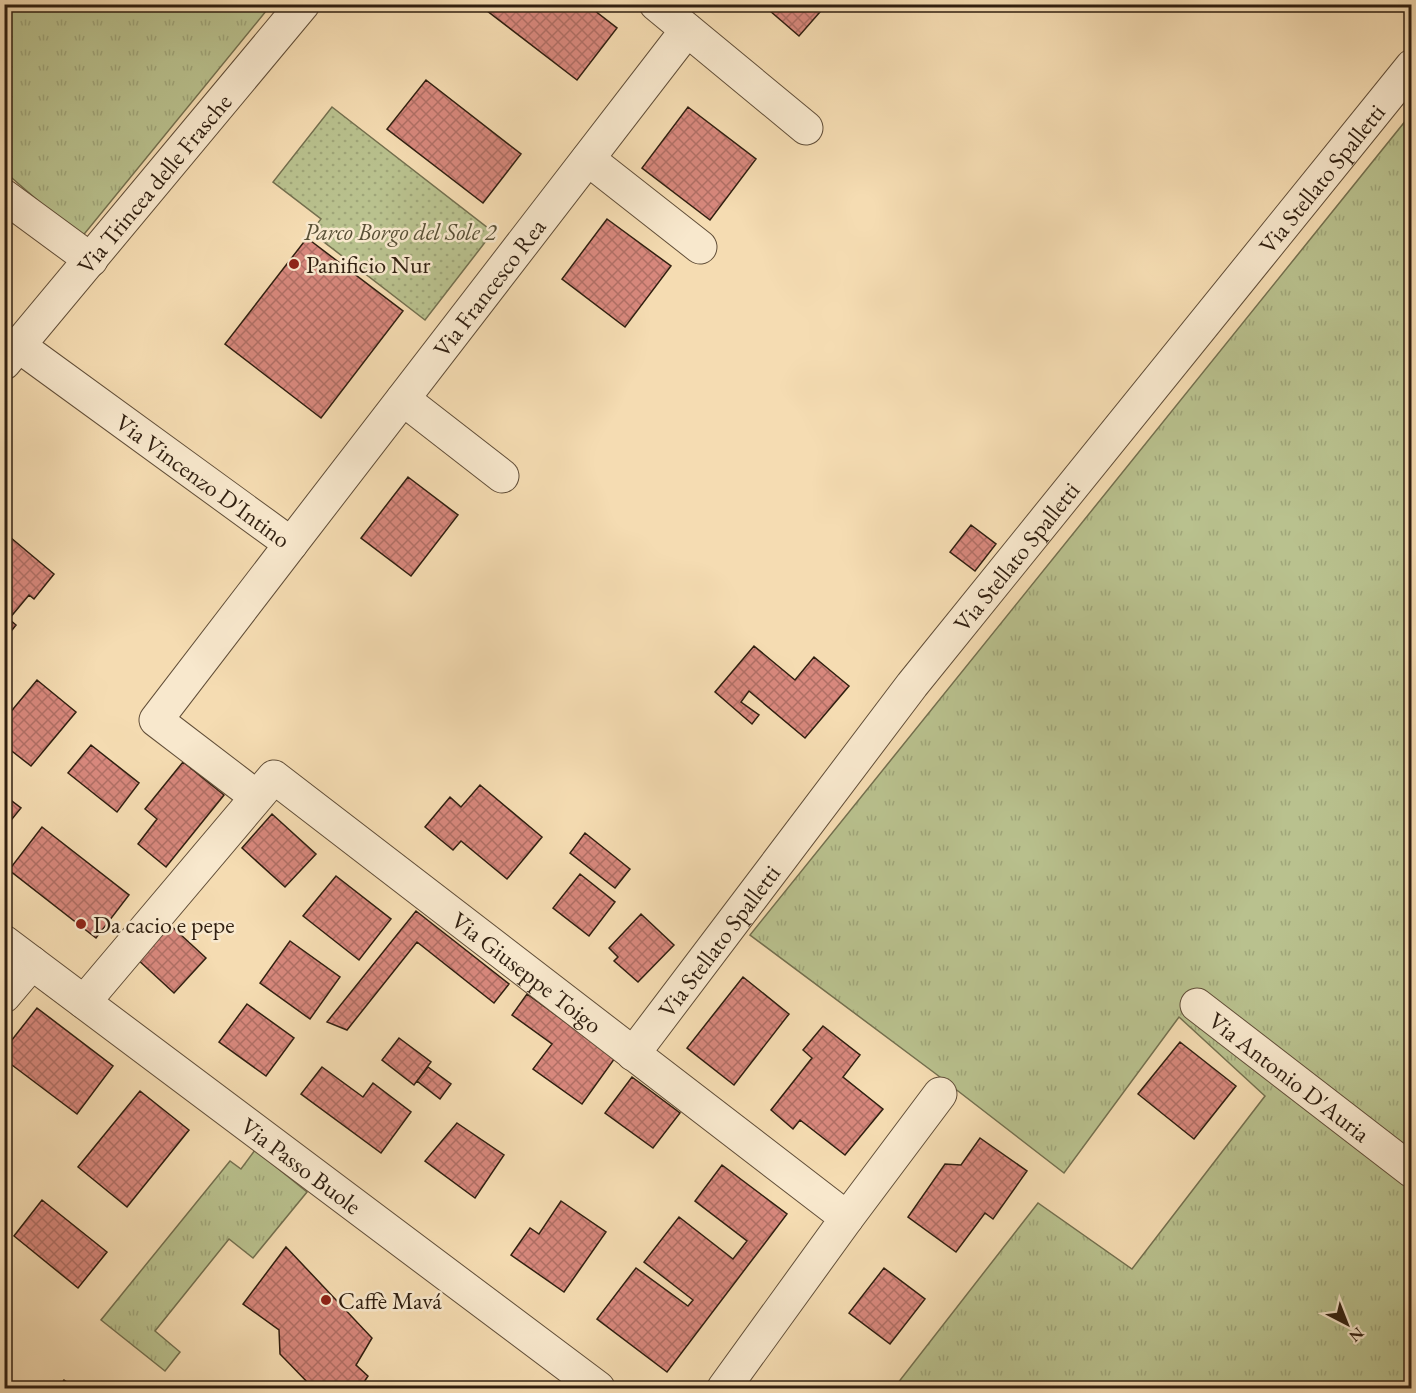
<svg xmlns="http://www.w3.org/2000/svg" width="1416" height="1393" font-family="'EB Garamond',serif">
	<style>
		.grass { fill: url(#grass-tufts); stroke: #74704f; stroke-width: 1.5 }
		.park { fill: url(#park-dots); stroke: #74704f; stroke-width: 1.5 }
		.building { fill: url(#building-cross-hatch); stroke: #301f10; stroke-width: 1.5 }
		.lines { fill: none; stroke-linecap: round; stroke-linejoin: round }
		.minor-casing { stroke: #614e38; stroke-width: 35 }
		.minor { stroke: #f8e8cd; stroke-width: 33 }
		.poi-dot { fill: #8f2418; stroke: #f8e8cd; stroke-width: 2 }
		.labels { text-anchor: middle; dominant-baseline: central; stroke-width: 5; stroke-linejoin: round; paint-order: stroke }
		.street-label { font-size: 24px; fill: #301f10; stroke: #f8e8cd }
		.park-label { font-size: 24px; font-style: italic; fill: #595036; stroke: #f8e8cd }
		.poi-label { font-size: 24px; fill: #301f10; stroke: #f8e8cd; text-anchor: start }
	</style>
	<defs>
		<pattern id="grass-tufts" width="24" height="20" patternUnits="userSpaceOnUse" patternTransform="scale(1.5)"><rect width="24" height="20" fill="#b9c18e"/><path d="M3 7l-1-3M5 7V3M7 7l1-3M15 17l-1-3M17 17v-4M19 17l1-3" fill="none" stroke="#9fa579"/></pattern>
		<pattern id="park-dots" width="8" height="8" patternUnits="userSpaceOnUse" patternTransform="scale(1.5)"><rect width="8" height="8" fill="#b9c18e"/><path d="M2 2h.1M6 6h.1" fill="none" stroke="#9fa579" stroke-width="1.8" stroke-linecap="round"/></pattern>
		<pattern id="building-cross-hatch" width="8" height="8" patternUnits="userSpaceOnUse" patternTransform="scale(1.5)"><rect width="8" height="8" fill="#d8887d"/><path d="M0 0l8 8M0 8l8-8" fill="none" stroke="#b06f65"/></pattern>
	</defs>
	<rect width="100%" height="100%" fill="#f5dcb2"/>
	<filter id="stains"><feTurbulence type="fractalNoise" baseFrequency=".00333" numOctaves="4"/><feColorMatrix values="0 0 0 0 .2 0 0 0 0 .09 0 0 0 0 .02 0 0 0 .5 -.17"/></filter>
	<radialGradient id="worn" r=".72"><stop offset=".6" stop-color="#630" stop-opacity="0"/><stop offset="1" stop-color="#630" stop-opacity=".3"/></radialGradient>
	<!-- grass -->
	<path class="grass" d="M5,5H271L81,238L5,172Z
		M1411,114V1388H894L1038,1203L1132,1269L1265,1096L1179,1017L1064,1173L936,1074L750,935Z
		M255,1150L307,1192L253,1258L229,1239L155,1331L180,1352L165,1371L101,1320L230,1161L241,1169Z"/>
	<!-- park -->
	<path class="park" d="M332,107L493,232L425,320L311,232L321,219L273,182Z"/>
	<!-- building -->
	<path class="building" d="M478,4H586L617,28L577,80Z
		M762,4H827L799,36Z
		M426,80L521,154L483,203L387,129Z
		M688,107L756,159L710,220L642,168Z
		M607,219L671,266L625,327L562,279Z
		M307,238L403,311L321,418L225,344Z
		M408,477L458,515L411,576L361,538Z
		M971,525L996,544L975,571L950,552Z
		M4,532L54,574L34,599L29,595L9,619L16,625L4,640Z
		M754,646L795,680L814,657L849,686L805,738L749,691L741,702L759,715L752,724L715,692Z
		M37,680L76,712L31,766L4,745V720Z
		M91,745L139,783L117,812L68,773Z
		M183,762L224,795L166,867L138,844L157,819L145,809Z
		M480,785L542,837L507,879L461,841L453,850L425,827L450,797L461,807Z
		M4,795L21,808L4,829Z
		M272,814L316,854L285,887L242,848Z
		M42,827L129,895L96,938L9,870Z
		M585,833L630,869L615,888L570,853Z
		M580,874L615,902L589,936L553,908Z
		M336,876L391,919L359,960L303,916Z
		M416,911L509,984L494,1003L417,942L347,1030L327,1022Z
		M641,914L674,945L638,982L614,961L618,957L609,948Z
		M168,923L206,958L174,993L136,958Z
		M290,941L340,977L310,1019L260,983Z
		M743,977L789,1014L734,1085L687,1048Z
		M527,994L615,1058L582,1104L533,1069L552,1044L512,1015Z
		M247,1004L294,1038L266,1076L219,1042Z
		M37,1008L113,1066L77,1114L4,1059V1050Z
		M823,1026L860,1055L843,1077L883,1109L845,1155L800,1120L793,1129L771,1110L812,1058L803,1050Z
		M399,1038L431,1062L414,1085L382,1060Z
		M1180,1042L1236,1086L1194,1139L1138,1094Z
		M322,1067L363,1097L373,1083L411,1112L381,1153L301,1094Z
		M428,1067L451,1084L440,1099L417,1081Z
		M632,1077L680,1113L653,1148L605,1113Z
		M140,1091L189,1130L127,1207L78,1167Z
		M457,1123L504,1155L475,1198L425,1161Z
		M980,1138L1027,1171L993,1219L985,1213L956,1252L908,1217L945,1164L961,1165Z
		M722,1165L787,1214L667,1372L597,1319L636,1268L688,1306L693,1300L644,1262L679,1217L733,1259L747,1241L695,1201Z
		M42,1200L107,1252L78,1288L14,1236Z
		M561,1201L606,1232L564,1292L511,1255L530,1228L539,1234Z
		M286,1247L372,1338L356,1365L368,1376L360,1388H313L280,1354L279,1330L243,1304Z
		M884,1268L925,1299L890,1344L849,1313Z
		M64,1380L76,1388H58Z"/>
	<g class="lines">
		<defs>
			<g id="minor">
				<path d="M656,4L806,128"/>
				<path d="M588,159L700,247"/>
				<path d="M4,196L91,260"/>
				<path id="s1" d="M19,346L291,544L156,720L245,788"/>
				<path id="s2" d="M4,363L303,4"/>
				<path d="M403,399L502,476"/>
				<path id="s3" d="M291,544L687,30"/>
				<path id="s4" d="M4,942L598,1388"/>
				<path d="M4,996L32,963"/>
				<path id="s5" d="M84,1002L274,777L847,1218L724,1388"/>
				<path id="s6" d="M1197,1005L1412,1171"/>
				<path id="s7" d="M633,1054L912,685L1412,66"/>
				<path d="M847,1218L940,1094"/>
			</g>
		</defs>
		<!-- minor casing -->
		<use href="#minor" class="minor-casing"/>
		<!-- minor -->
		<use href="#minor" class="minor"/>
	</g>
	<!-- markers -->
	<g class="poi-dot">
		<circle cx="294" cy="264" r="6"/>
		<circle cx="81" cy="924" r="6"/>
		<circle cx="326" cy="1300" r="6"/>
	</g>
	<g class="labels">
		<!-- street labels -->
		<g class="street-label">
			<text stroke="none"><textPath href="#s7" startOffset="1114">Via Stellato Spalletti</textPath></text>
			<text stroke="none"><textPath href="#s2" startOffset="234">Via Trincea delle Frasche</textPath></text>
			<text stroke="none"><textPath href="#s3" startOffset="324">Via Francesco Rea</textPath></text>
			<text stroke="none"><textPath href="#s1" startOffset="228">Via Vincenzo D'Intino</textPath></text>
			<text stroke="none"><textPath href="#s7" startOffset="628">Via Stellato Spalletti</textPath></text>
			<text stroke="none"><textPath href="#s7" startOffset="142">Via Stellato Spalletti</textPath></text>
			<text stroke="none"><textPath href="#s5" startOffset="614">Via Giuseppe Toigo</textPath></text>
			<text stroke="none"><textPath href="#s6" startOffset="117">Via Antonio D'Auria</textPath></text>
			<text stroke="none"><textPath href="#s4" startOffset="372">Via Passo Buole</textPath></text>
		</g>
		<!-- park labels -->
		<g class="park-label">
			<text x="400" y="231">Parco Borgo del Sole 2</text>
		</g>
		<!-- poi labels -->
		<g class="poi-label">
			<text x="306" y="264">Panificio Nur</text>
			<text x="93" y="924">Da cacio e pepe</text>
			<text x="338" y="1300">Caffè Mavá</text>
		</g>
	</g>
	<!-- margin -->
	<rect width="1416" height="1393" fill="none" stroke="#f5dcb2" stroke-width="24"/>
	<rect x="6" y="6" width="1404" height="1381" fill="none" stroke="#301f10" stroke-width="3"/>
	<rect x="12" y="12" width="1392" height="1369" fill="none" stroke="#301f10" stroke-width="1.5"/>
	<!-- north arrow -->
	<g transform="translate(1347 1324) rotate(138)" stroke="#f8e8cd" stroke-width="4.5" paint-order="stroke">
	<path d="M0-4.5L10 22L0 15L-10 22Z" fill="#301f10"/>
	<text y="-9" font-size="16" font-weight="bold" text-anchor="middle" fill="#301f10">N</text>
	</g>
	<rect width="100%" height="100%" filter="url(#stains)"/>
	<rect width="100%" height="100%" fill="url(#worn)"/>
</svg>
